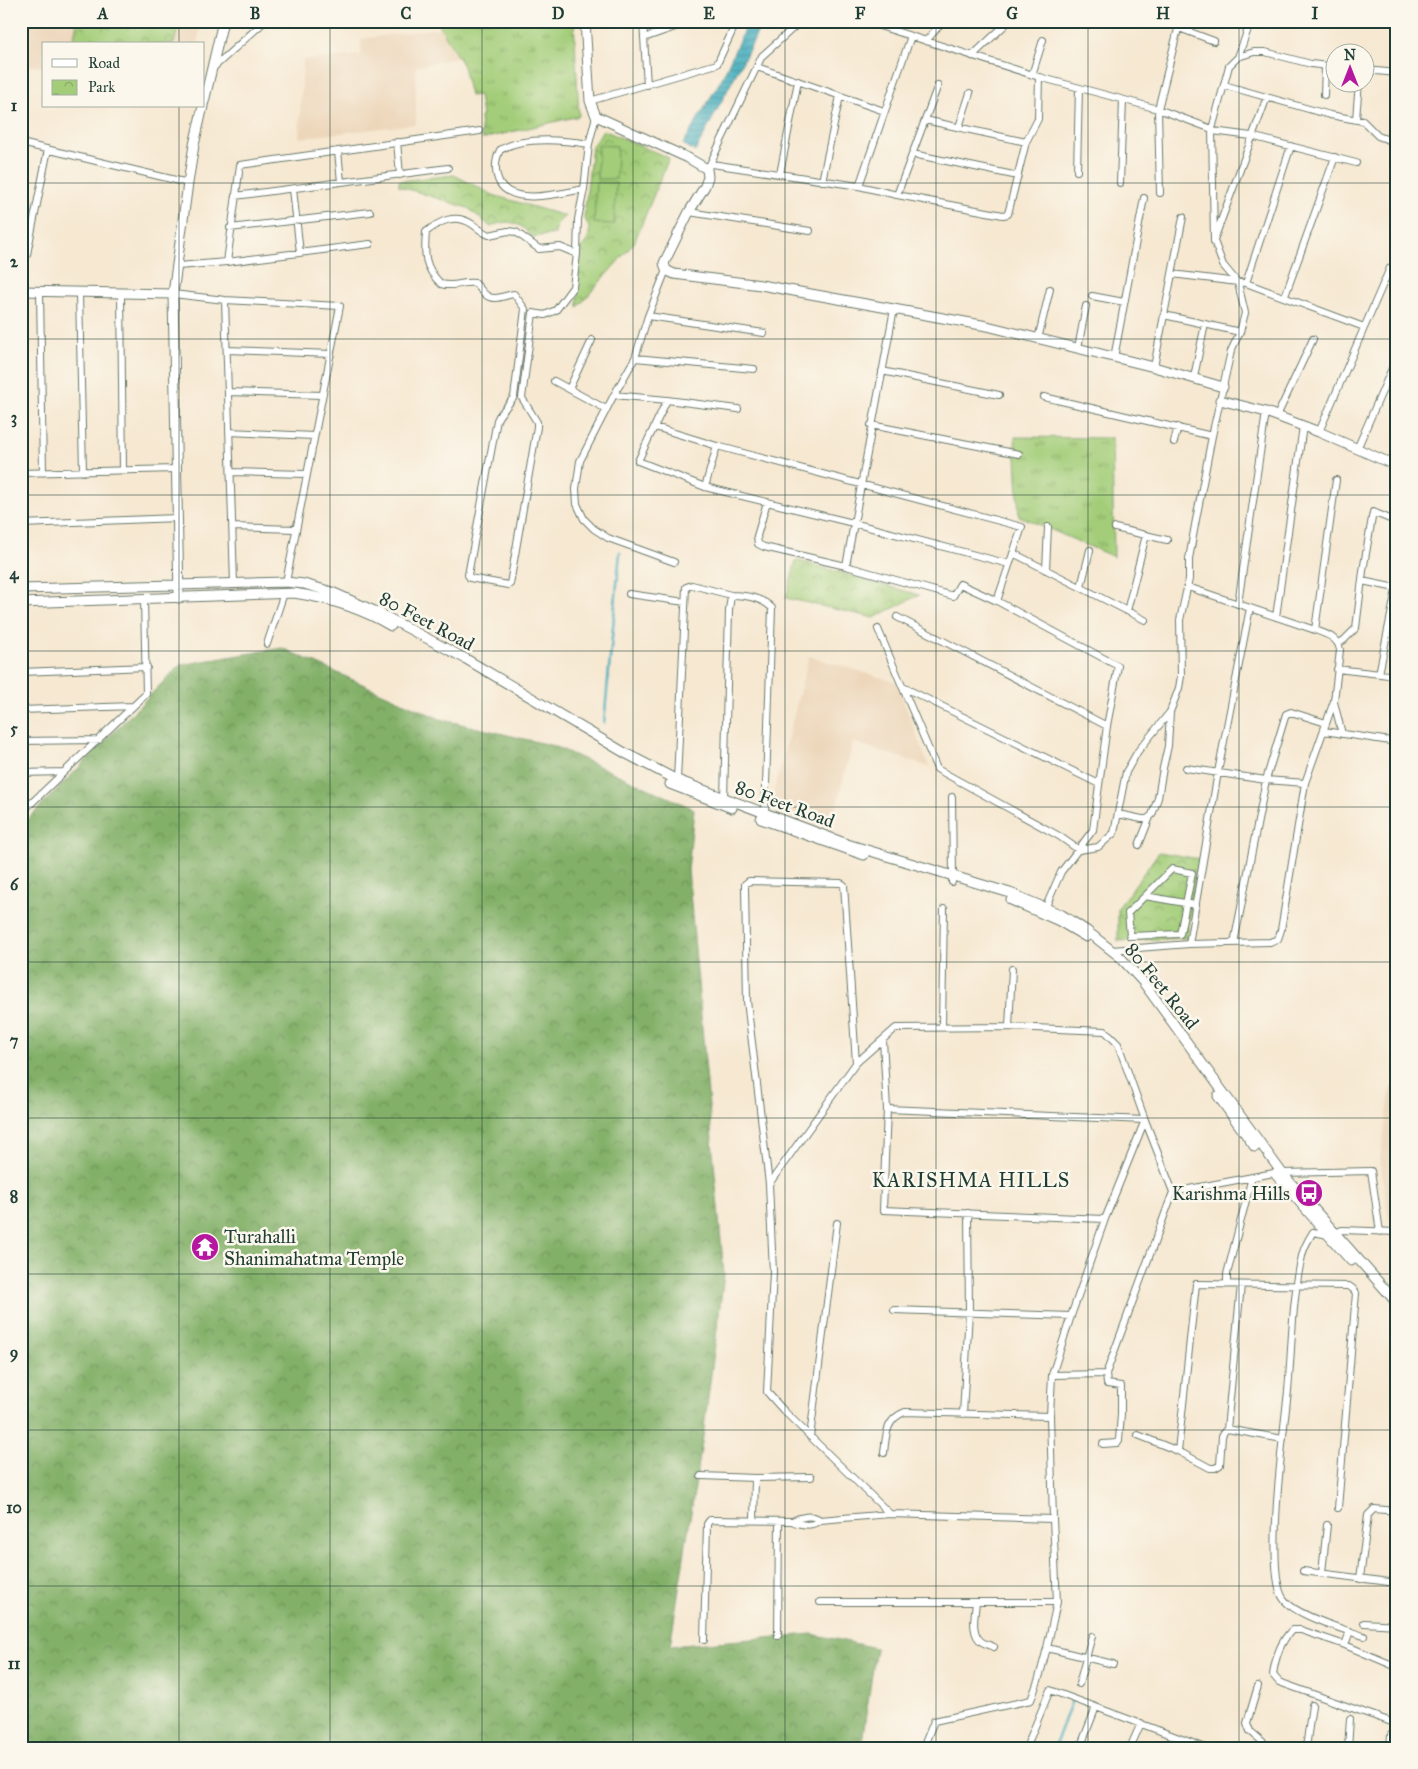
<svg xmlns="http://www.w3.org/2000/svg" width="1418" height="1769" font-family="'IM FELL Great Primer',serif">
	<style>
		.built { fill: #edd7bb }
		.grass { fill: url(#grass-tufts); stroke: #618556 }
		.forest { fill: url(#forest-crowns); stroke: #50764e }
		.park { fill: url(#park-crowns); stroke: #618556 }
		.pitch { fill: #a3cd78; stroke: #618556 }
		.water { fill: url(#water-rules); stroke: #2e7478 }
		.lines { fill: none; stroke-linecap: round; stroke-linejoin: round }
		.stream { stroke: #3dabbc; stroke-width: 2.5 }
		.street-casing { stroke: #6a796b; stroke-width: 8 }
		.secondary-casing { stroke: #6a796b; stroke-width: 11 }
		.street { stroke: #fff; stroke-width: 6 }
		.secondary { stroke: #fff; stroke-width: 9 }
		.grid { fill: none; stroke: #1f3d34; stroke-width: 1; stroke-opacity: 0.55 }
		.labels { text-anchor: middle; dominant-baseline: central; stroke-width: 5; stroke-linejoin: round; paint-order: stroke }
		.street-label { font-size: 19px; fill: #1f3d34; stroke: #fbf7ec }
		.poi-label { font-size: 19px; fill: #1f3d34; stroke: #fbf7ec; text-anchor: end }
		.neighbourhood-label { font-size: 20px; letter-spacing: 1px; fill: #1f3d34; stroke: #fbf7ec }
		.neatline { fill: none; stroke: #1f3d34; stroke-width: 2 }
		.grid-label { font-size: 16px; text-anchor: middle; font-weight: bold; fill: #1f3d34 }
	</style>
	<defs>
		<pattern id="grass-tufts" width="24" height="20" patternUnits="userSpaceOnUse" patternTransform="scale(1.25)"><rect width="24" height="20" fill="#a3cd78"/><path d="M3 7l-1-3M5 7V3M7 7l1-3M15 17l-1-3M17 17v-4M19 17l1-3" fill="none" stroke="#84a863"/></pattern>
		<pattern id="forest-crowns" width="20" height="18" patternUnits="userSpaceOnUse" patternTransform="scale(1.25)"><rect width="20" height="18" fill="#82b068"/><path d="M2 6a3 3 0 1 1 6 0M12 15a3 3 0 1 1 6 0" fill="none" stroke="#6a9056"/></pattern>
		<pattern id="park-crowns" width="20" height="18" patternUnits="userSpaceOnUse" patternTransform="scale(1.25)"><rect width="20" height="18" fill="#a3cd78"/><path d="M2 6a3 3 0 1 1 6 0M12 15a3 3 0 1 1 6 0" fill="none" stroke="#84a863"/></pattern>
		<pattern id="water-rules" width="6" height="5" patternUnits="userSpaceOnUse" patternTransform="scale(1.25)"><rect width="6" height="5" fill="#3dabbc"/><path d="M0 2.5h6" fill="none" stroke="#338c9a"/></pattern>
	</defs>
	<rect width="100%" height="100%" fill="#fbf7ec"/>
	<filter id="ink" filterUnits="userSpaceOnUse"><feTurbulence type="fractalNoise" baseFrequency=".02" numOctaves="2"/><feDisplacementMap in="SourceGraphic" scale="10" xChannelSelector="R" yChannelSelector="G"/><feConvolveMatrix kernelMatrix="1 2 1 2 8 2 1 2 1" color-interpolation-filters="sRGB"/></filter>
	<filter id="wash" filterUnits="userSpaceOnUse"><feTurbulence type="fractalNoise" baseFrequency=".0096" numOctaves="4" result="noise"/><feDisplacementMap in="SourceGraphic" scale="20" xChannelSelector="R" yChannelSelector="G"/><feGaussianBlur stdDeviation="1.12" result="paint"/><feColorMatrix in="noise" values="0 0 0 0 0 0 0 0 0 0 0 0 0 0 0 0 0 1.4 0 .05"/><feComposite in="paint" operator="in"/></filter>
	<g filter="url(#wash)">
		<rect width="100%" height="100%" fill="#f6e8d1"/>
		<!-- built -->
		<path class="built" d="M21,21H202L197,44H44V67L21,65Z
			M441,28L458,57L416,67V124L299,138L303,60L361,55V39Z
			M809,656L896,682L929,767L853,742L830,830L770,807Z
			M1391,1087H1397V1221H1389L1380,1159Z"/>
		<!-- grass -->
		<path class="grass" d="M437,21H574L579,116L482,139L480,117L482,116L479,95L470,96L463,66Z
			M1015,437L1112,438L1114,557L1019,516Z"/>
		<!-- forest -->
		<path class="forest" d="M282,648L440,719L554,746L694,809L688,870L724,1275L703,1436L670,1646L812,1634L876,1648L861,1748H21V826L180,665Z"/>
		<!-- park -->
		<path class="park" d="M77,21H179L174,44H73Z
			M603,130L669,158L634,243L578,307L575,251C589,245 594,230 584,218L592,146Z
			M454,175L493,195L565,216L557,224L555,234L531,237C522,222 506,218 491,227L468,208L399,186V181Z
			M796,560L919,595L874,618L786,598Z
			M1159,852L1199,859L1187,938L1118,941V908Z"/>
		<!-- pitch -->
		<path class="pitch" d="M598,145L617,146L616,179H597Z
			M596,182L616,183L614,224L594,223Z"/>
		<!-- water -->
		<path class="water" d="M748,21H762L754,40L695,152L683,144L722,78Z"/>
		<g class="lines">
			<!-- stream -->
			<path class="stream" d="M604,723L620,552
				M1054,1748L1072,1700"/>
		</g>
	</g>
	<g filter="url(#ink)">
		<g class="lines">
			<defs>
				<path id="street" d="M643,21L647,85
					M864,21L1039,77L1158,109L1212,129
					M1179,28L1214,41
					M644,38L692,21
					M926,41L943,21
					M972,56L1005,25
					M1238,57L1248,29
					M757,67L884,111
					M213,68L265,21
					M1366,70L1397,73
					M1032,75L1043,40
					M1224,85L1330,115L1363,121L1378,136L1397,143
					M1324,95L1325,66
					M590,101L717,64L737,21
					M1356,119L1359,82
					M925,120L938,85
					M959,127L970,93
					M1213,131L1251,136L1356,163
					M397,142L400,175
					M21,143L188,183
					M338,151L341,182
					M913,154L1018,176
					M712,164L859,186L897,195L925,120L1026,142L1038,119L1039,77
					M709,166L762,56L801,21
					M1077,171L1079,88
					M780,174L798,81
					M822,181L840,96
					M1120,183L1123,100
					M859,186L911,36
					M293,189L300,253
					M584,189C561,193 505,209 497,176C495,168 496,158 500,150C523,136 563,140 589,144
					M1160,193L1158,109L1180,21
					M897,195L1003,215L1008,214L1026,142
					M235,196L448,168
					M689,212L810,231
					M230,228L370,212
					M1215,237L1267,97
					M577,254L560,247L539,249L516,232L508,231L489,235C482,232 478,228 472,224C455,213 440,221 426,232C424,255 424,267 441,284C457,288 461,281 475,283C479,287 482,292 486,295C494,302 505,295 514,294L525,309L514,397L499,416L497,420L468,575L470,578L508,585L510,584L537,427V422L522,398L533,313L545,315L556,310L573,287L577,254L578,219L584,189L589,144L596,116
					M21,258L27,255L28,249L48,149
					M227,262L240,165L480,131
					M178,266L227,262L370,244
					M666,270L648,316L635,358L614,395L580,461L576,489L577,504L584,519L594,529L608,538L674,562
					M1172,274L1246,283L1364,327
					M1246,283L1291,146
					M40,292L43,473
					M79,293L83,472
					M121,294L123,471
					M173,294L225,300L340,306L286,582
					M1092,296L1124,302
					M1285,296L1335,157
					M225,300L234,583
					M1164,315L1240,332
					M648,316L764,333
					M1038,339L1050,289
					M1078,348L1086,306
					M227,350L331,354
					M635,358L754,369
					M1114,358L1144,198
					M1154,367L1183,217
					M882,371L999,395
					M1194,377L1205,324
					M554,381L606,409
					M569,389L592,340
					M228,392L322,395
					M614,395L667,400L638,461L705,487L853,523L1009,564
					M1044,397L1212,436
					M667,400L738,409
					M1277,416L1313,339
					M871,425L1019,454
					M655,427L717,446L1022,527L997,601L1118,666L1107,726L1093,830L1061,872L1044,911
					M229,432L314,436
					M1319,432L1390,268L1397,264
					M1174,442L1178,427
					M1357,449L1397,357
					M231,472L306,474
					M21,473L176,469
					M705,487L717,446
					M767,502L757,536L758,544L764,547L846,566L953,596L960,584L997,601
					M21,524L178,518
					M233,527L295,529
					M1115,528L1167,540
					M1013,553L1145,620
					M846,566L894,309
					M1046,570L1048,527
					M1362,581L1396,588
					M1081,587L1090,550
					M629,594L685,602
					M1238,604L1266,412
					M1127,611L1146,535
					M897,617L1107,726
					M1276,617L1303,426
					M878,629L937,769L1059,836L1079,850L1098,847L1114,833L1126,772L1138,751L1170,712L1179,688L1181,676L1180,620L1189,579V559L1195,525L1212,436L1231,351L1240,332L1245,313L1238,283L1223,265L1214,241L1212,129L1229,66L1238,57L1254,52H1265L1311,64L1336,67
					M1315,630L1336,480
					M1339,643L1344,640L1356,628L1363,571L1373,512L1397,522
					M267,644L284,593
					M1337,669L1397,676
					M21,672L147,667
					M1379,674L1397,585
					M903,687L1099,784
					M1334,702L1342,734
					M21,710L133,706
					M1324,731L1397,742
					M21,741L99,740
					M1186,768L1266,780L1305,783
					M21,773L64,772
					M677,780L686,587L692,585L731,595
					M724,799L729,610L731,595C745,595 762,598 772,608L765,814
					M21,813L146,694L144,599
					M1118,814L1142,819H1147L1152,815L1158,798L1163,768L1168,746L1170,712
					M1139,845L1150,817
					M1172,869L1192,873L1180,934L1130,936L1128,913Z
					M952,882L953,876L952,797
					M1145,896L1196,905
					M1234,943L1266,780L1286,714L1291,712L1326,723
					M1189,944L1218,772L1250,608
					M1112,950L1189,944L1270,942L1278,939L1281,930L1305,783L1334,701L1340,650C1338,637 1326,634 1315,630L1188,587
					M942,1027L944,909
					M1009,1027L1012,969
					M883,1040L887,1109L883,1210L1105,1219
					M887,1109L1145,1120L1173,1192L1274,1173
					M1282,1173L1371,1171L1380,1232
					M769,1184L856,1063L896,1028L1009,1027L1105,1031L1118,1044L1145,1120L1105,1219L1071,1316L1052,1375L1050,1416L1053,1519L890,1514L784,1411L767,1392L773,1272L769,1184L747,1001L745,887V884L749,881L841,883L844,885L856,1063
					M1227,1285V1274L1252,1177
					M894,1310L1071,1316
					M1052,1375L1106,1374L1173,1192
					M963,1414L969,1312L968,1213
					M1227,1429L1241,1285
					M1138,1435L1178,1451L1210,1468H1215L1220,1465L1222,1436L1224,1432L1227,1429L1283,1439
					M810,1437L837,1223
					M1103,1444L1117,1443L1119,1440L1121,1414V1386L1107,1384L1106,1374
					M1178,1451L1196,1284L1349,1286L1353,1289L1356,1293L1338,1508
					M884,1453C886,1435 886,1419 905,1412L1050,1416
					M701,1476L755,1478L754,1520
					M755,1478L811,1477
					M792,1521C800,1517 812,1514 820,1520
					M1303,1571L1397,1583
					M1322,1573L1327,1525
					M1360,1579L1368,1515L1374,1509L1397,1511
					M820,1602H1057
					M976,1602C975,1614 970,1634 982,1642C985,1644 990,1645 994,1647
					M1364,1623L1397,1625
					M778,1636L779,1521
					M1364,1636C1345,1630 1293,1615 1283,1598C1265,1570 1284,1429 1288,1391C1292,1346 1292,1299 1302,1256C1304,1246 1308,1240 1313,1232L1329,1235L1342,1230L1397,1232
					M704,1640L707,1524L710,1520L792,1521C800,1525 813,1527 820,1520L890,1514
					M1345,1645L1350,1631
					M1047,1648L1113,1664
					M1397,1667L1345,1645L1301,1630H1292C1281,1641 1275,1659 1273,1675L1279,1682L1397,1724
					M1079,1684L1092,1636
					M1258,1686L1247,1723L1250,1731L1270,1748
					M923,1748L934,1721L1031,1700L1039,1678L1047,1648L1057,1602L1053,1519
					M1026,1748L1050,1690L1206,1748
					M1080,1748L1096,1707
					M1130,1748L1141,1723
					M1306,1748L1312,1705
					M1348,1748L1350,1719
					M1390,1748L1391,1735"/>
				<path id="secondary" d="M585,21L590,101L596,116L688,158L707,169L708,177L705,186L689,212L664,263L666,270L674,274L761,285L987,326L1154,367L1223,387
					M204,102L223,21
					M21,291L173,294
					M1220,400L1266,412L1319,432L1397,466
					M21,589L286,582L304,584L332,592L379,613L466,659L625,753L677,780L847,844L1010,893L1062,915L1087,931L1120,957L1143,982L1282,1173L1397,1303
					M179,598L173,294L188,183L194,145L203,106
					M21,603L294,593C327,598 363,609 391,626
					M670,784L732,808
					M761,819L864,855
					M1011,900L1059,921L1086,937
					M1218,1096L1255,1147
					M1276,1175L1351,1261"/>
			</defs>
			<!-- street casing -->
			<use href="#street" class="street-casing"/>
			<!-- secondary casing -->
			<use href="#secondary" class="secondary-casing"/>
			<!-- street -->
			<use href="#street" class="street"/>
			<!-- secondary -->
			<use href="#secondary" class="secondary"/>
		</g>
	</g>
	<!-- grid -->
	<path class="grid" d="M179,21V44M330,21V1748M482,21V1748M633,21V1748M785,21V1748M936,21V1748M1088,21V1748M1239,21V1748M179,106V1748M21,183H1397M21,339H1397M21,495H1397M21,651H1397M21,807H1397M21,962H1397M21,1118H1397M21,1274H1397M21,1430H1397M21,1586H1397"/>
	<!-- icons -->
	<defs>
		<symbol id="bus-disc" viewBox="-11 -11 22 22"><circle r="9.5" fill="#b5179e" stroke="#fbf7ec"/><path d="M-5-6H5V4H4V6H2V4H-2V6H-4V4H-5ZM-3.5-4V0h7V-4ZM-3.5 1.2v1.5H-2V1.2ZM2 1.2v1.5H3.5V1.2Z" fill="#fff"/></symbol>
		<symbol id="temple-disc" viewBox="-11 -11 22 22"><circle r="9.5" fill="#b5179e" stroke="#fbf7ec"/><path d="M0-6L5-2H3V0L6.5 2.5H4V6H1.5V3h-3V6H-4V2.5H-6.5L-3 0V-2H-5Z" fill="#fff"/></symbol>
	</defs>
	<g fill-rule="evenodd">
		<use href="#bus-disc" x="1293" y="1177" width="32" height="32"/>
		<use href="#temple-disc" x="189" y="1231" width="32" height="32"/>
	</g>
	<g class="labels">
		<!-- street labels -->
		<g class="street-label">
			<text transform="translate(427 621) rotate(28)">80 Feet Road</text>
			<text transform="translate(785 804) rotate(20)">80 Feet Road</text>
			<text transform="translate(1162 986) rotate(51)">80 Feet Road</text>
		</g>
		<!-- poi labels -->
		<g class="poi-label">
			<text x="1290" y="1193">Karishma Hills</text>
			<text x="224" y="1236" text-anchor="start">Turahalli<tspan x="224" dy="22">Shanimahatma Temple</tspan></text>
		</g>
		<!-- neighbourhood labels -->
		<g class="neighbourhood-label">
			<text x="971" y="1180">KARISHMA HILLS</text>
		</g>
	</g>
	<!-- margin -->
	<rect width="1418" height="1769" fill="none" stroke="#fbf7ec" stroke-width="55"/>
	<!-- legend -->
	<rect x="42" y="42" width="162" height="65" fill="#fbf7ec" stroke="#a3ada2"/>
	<rect x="52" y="59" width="25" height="8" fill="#ffffff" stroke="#a3ada2"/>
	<text x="88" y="68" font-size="15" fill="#1f3d34">Road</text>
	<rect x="52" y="80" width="25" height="15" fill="url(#park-crowns)" stroke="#a3ada2"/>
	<text x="88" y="92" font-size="15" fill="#1f3d34">Park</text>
	<!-- north arrow -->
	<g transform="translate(1350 68)"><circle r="24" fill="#fbf7ec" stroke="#a3ada2"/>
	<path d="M0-4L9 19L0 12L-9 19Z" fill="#b5179e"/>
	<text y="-8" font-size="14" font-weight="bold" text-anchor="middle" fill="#1f3d34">N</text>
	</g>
	<rect x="28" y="28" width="1362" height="1714" class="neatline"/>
	<g class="grid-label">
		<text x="103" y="19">A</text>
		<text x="255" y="19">B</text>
		<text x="406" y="19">C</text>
		<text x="558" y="19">D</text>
		<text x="709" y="19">E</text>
		<text x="860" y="19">F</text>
		<text x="1012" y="19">G</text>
		<text x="1163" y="19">H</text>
		<text x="1315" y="19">I</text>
		<text x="14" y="111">1</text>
		<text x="14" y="267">2</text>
		<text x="14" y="423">3</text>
		<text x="14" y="579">4</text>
		<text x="14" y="734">5</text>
		<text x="14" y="890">6</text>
		<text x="14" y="1046">7</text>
		<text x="14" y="1202">8</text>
		<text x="14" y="1358">9</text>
		<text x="14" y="1513">10</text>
		<text x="14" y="1669">11</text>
	</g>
</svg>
